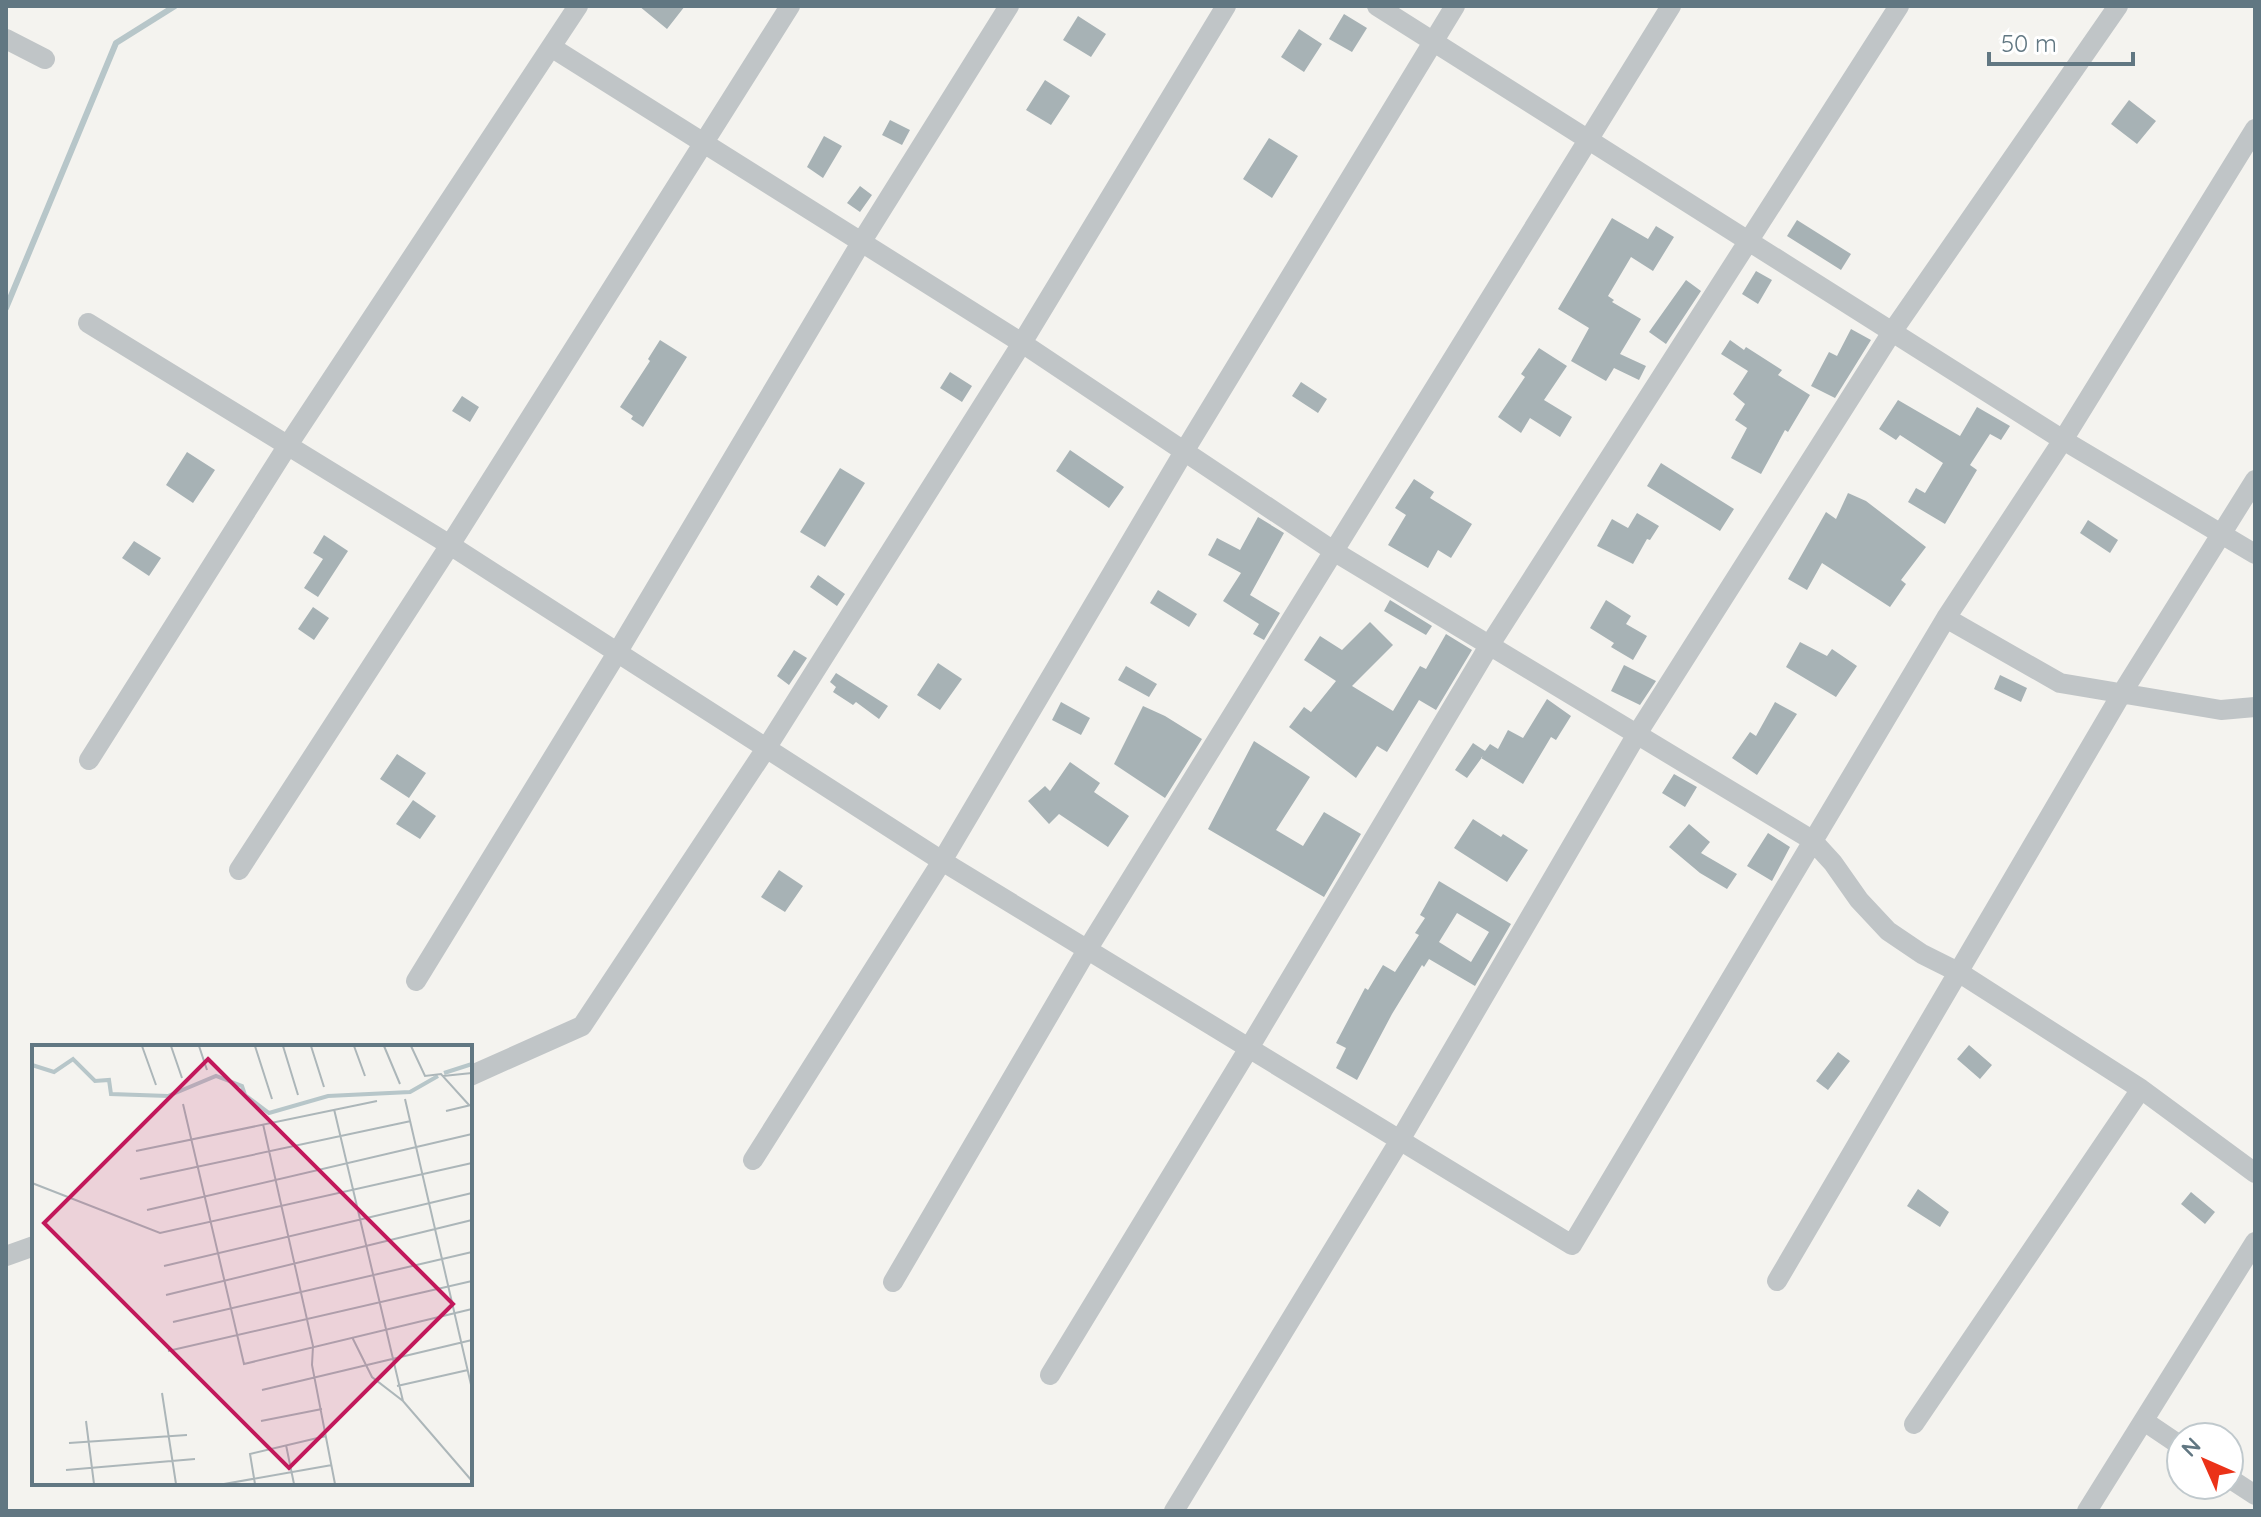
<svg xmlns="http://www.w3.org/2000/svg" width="2261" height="1517" font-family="Quicksand,sans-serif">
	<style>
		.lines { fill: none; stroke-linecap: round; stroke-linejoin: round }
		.stream { stroke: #b7c6c9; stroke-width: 6 }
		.building { fill: #a7b2b5; fill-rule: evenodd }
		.minor { stroke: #c0c5c7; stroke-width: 20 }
		.inset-river { fill: none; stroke: #b7c6c9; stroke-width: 4 }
		.inset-road { fill: none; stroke: #acb6b9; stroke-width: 2 }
		.view { fill: #c2185b; fill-opacity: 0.15; stroke: #c2185b; stroke-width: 4 }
		.inset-edge { fill: none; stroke: #617782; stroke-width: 4 }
	</style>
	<rect width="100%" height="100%" fill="#f4f3ef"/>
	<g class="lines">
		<!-- stream -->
		<path class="stream" d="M6,308L116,43L175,6"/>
	</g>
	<!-- building -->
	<path class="building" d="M639,6H685L667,29Z
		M1344,14L1367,28L1352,52L1329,39Z
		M1078,16L1106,34L1091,57L1063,40Z
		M1299,29L1322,44L1304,72L1281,57Z
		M1045,80L1070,96L1051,125L1026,110Z
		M2129,100L2156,121L2137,144L2111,124Z
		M890,120L910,130L902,145L882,135Z
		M824,136L842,146L823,178L807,167Z
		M1269,138L1298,156L1272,198L1243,179Z
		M860,186L872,195L860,212L847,203Z
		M1612,218L1648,239L1656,226L1674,237L1653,271L1631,257L1608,296L1614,300L1612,302L1641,319L1620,354L1646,366L1639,380L1614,368L1606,381L1571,361L1589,328L1558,309Z
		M1797,220L1851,254L1841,270L1787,236Z
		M1756,271L1772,280L1758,304L1742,294Z
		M1686,280L1701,291L1666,344L1649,332Z
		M1851,329L1871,340L1835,398L1811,386L1829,352L1837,356Z
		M660,340L687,357L643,427L631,419L633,416L620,407L650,361L648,359Z
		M1730,340L1744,350L1746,347L1782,370L1778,375L1810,395L1788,432L1785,430L1761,474L1731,458L1747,428L1735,420L1745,404L1733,394L1748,371L1721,354Z
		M1539,348L1567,366L1544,400L1572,417L1560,437L1530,418L1521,433L1498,417L1525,377L1521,374Z
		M950,372L972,386L962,402L940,388Z
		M1301,382L1327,399L1318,413L1292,396Z
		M462,396L479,407L470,422L452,411Z
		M1898,400L1960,436L1977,407L2010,426L2001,440L1990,434L1970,465L1977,470L1945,524L1908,502L1916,488L1925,493L1943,463L1900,435L1896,440L1879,429Z
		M1070,450L1124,487L1109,508L1056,471Z
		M187,452L215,470L193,503L166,485Z
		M1661,463L1734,509L1720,531L1647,486Z
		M840,468L865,483L825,547L800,532Z
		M1414,479L1434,492L1430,498L1472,524L1451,558L1438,550L1428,568L1388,545L1406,515L1395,508Z
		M1848,493L1866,501L1926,547L1901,580L1906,584L1890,607L1822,563L1807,590L1788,579L1826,512L1836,519Z
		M1637,513L1659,526L1650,540L1647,539L1633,564L1597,546L1612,519L1628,528Z
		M1258,517L1284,533L1250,595L1280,613L1264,640L1253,634L1259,624L1223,601L1241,573L1208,555L1217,538L1240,550Z
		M2088,520L2118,540L2110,553L2080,533Z
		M324,535L348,551L318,597L304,588L323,559L313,553Z
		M134,541L161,558L149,576L122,558Z
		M818,575L845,594L837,606L810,587Z
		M1158,590L1197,614L1189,627L1150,603Z
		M1390,600L1432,626L1426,635L1384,611Z
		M1606,600L1631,616L1626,624L1647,636L1633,660L1611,647L1614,643L1590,628Z
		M313,607L329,618L314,640L298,629Z
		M1370,622L1393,645L1352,686L1393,711L1420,666L1426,669L1446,634L1472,650L1436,710L1419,700L1387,752L1377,746L1356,778L1289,727L1304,707L1311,712L1336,681L1304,660L1320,636L1342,650Z
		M1800,642L1827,656L1832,649L1857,666L1836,697L1786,667Z
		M794,650L807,658L789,685L777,676Z
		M938,663L962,679L940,710L917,695Z
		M1624,665L1656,681L1640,705L1611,691Z
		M1126,666L1157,684L1149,697L1118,680Z
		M836,673L888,706L879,719L856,702L853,705L833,692L836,687L830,682Z
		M2000,675L2027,688L2021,702L1994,689Z
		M1547,699L1571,716L1556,740L1551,737L1523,784L1481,758L1483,756L1467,778L1455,770L1473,743L1485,751L1490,744L1498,749L1508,730L1523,738Z
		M1061,702L1090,718L1081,735L1052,720Z
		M1775,702L1797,714L1757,775L1732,758L1750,732L1756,736Z
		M1143,706L1165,716L1202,739L1165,798L1114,764Z
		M1254,741L1310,777L1276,830L1303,846L1324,812L1361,834L1324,897L1208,829Z
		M397,754L426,773L409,798L380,779Z
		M1070,762L1100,783L1094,792L1129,816L1108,847L1059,814L1049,824L1028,801L1045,786L1050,791Z
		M1674,774L1697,787L1685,807L1662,793Z
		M413,800L436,816L420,839L396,824Z
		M1473,819L1501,837L1503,834L1528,850L1507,882L1454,848Z
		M1689,824L1710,842L1701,853L1737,874L1727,889L1700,873L1669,847Z
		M1768,833L1790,847L1772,881L1747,866Z
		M779,870L803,886L785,912L761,897Z
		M1439,881L1511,924L1475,986L1429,959L1424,967L1422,965L1392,1014L1357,1080L1336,1068L1346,1048L1336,1043L1365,988L1368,990L1383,965L1395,972L1419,935L1415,933L1425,918L1420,915ZM1457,913L1489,932L1471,962L1439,942Z
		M1969,1045L1992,1065L1980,1079L1957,1059Z
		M1838,1052L1850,1061L1828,1090L1816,1081Z
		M1918,1189L1949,1212L1940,1227L1907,1206Z
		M2191,1192L2215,1212L2205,1224L2181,1204Z"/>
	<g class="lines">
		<!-- minor -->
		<path class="minor" d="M1377,6L2063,440L2255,554
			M6,39L45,59
			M551,47L1022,343L1335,552L1812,840L1833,863L1859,900L1888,931L1922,954L1960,973L2141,1089L2255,1173
			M88,323L450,545L942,861L1572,1245L1946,618L2063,440L2255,129
			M1946,618L2060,683L2221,710L2255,707
			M89,760L288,445L578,6
			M239,870L450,545L790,6
			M416,981L617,653L862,241L1009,6
			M470,1076L582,1026L767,747L1022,343L1226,6
			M753,1160L942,861L1185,450L1455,6
			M6,1256L34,1246
			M1777,1281L2122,693L2255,480
			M893,1282L1087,950L1671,6
			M1050,1375L1249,1048L1489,646L1899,6
			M2144,1421L2181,1446
			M1914,1424L2141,1089
			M2229,1478L2255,1495
			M1174,1511L1400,1140L1637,734L1892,332L2118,6
			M2087,1511L2255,1242"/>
	</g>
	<!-- overview -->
	<g transform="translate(32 1045)">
		<rect width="440" height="440" fill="#f4f3ef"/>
		<path class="inset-river" d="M0,20L22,27L41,14L63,36L77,35L79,49L136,51L184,31L210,41L213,50L237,68L296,51L378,47L406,31M412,28L440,19"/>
		<path class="inset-road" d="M110,1L124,40M139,1L150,33M167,1L175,25M223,1L240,54M251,1L266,50M279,1L292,42M322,1L333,31M352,1L368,39M379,1L393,31L409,29L437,60M411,31L440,28M373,54L440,344M151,59L212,319L440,264M302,64L371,356M414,66L439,60M231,79L281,301L280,320L303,439M104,106L345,56M108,134L379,76M0,138L128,188L440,118M115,165L440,89M132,221L440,148M134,250L440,175M141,277L440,207M320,292L340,332L371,356L440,436M136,306L440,236M365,341L436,325M230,345L440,295M130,348L144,439M54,376L62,439M229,376L290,364M37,398L155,390M254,400L262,439M34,425L163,414M192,439L300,420M223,439L218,409L294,391"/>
		<path class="view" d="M176,14L421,259L257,423L12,178Z"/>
		<rect width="440" height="440" class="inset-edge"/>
	</g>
	<!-- border -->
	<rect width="2261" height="1517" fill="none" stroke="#617782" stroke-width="16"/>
	<!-- north arrow -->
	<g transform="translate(2205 1461) rotate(315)"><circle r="38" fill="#ffffff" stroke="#c0c9cd" stroke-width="2"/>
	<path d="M0-6L14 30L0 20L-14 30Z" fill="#eb3218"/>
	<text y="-12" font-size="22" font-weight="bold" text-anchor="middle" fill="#617782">N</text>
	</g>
	<!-- scale -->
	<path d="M1989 52v12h144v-12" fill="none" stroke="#617782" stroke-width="4"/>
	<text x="2001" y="52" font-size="24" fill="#617782" stroke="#ffffff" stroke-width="6" paint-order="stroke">50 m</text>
</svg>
